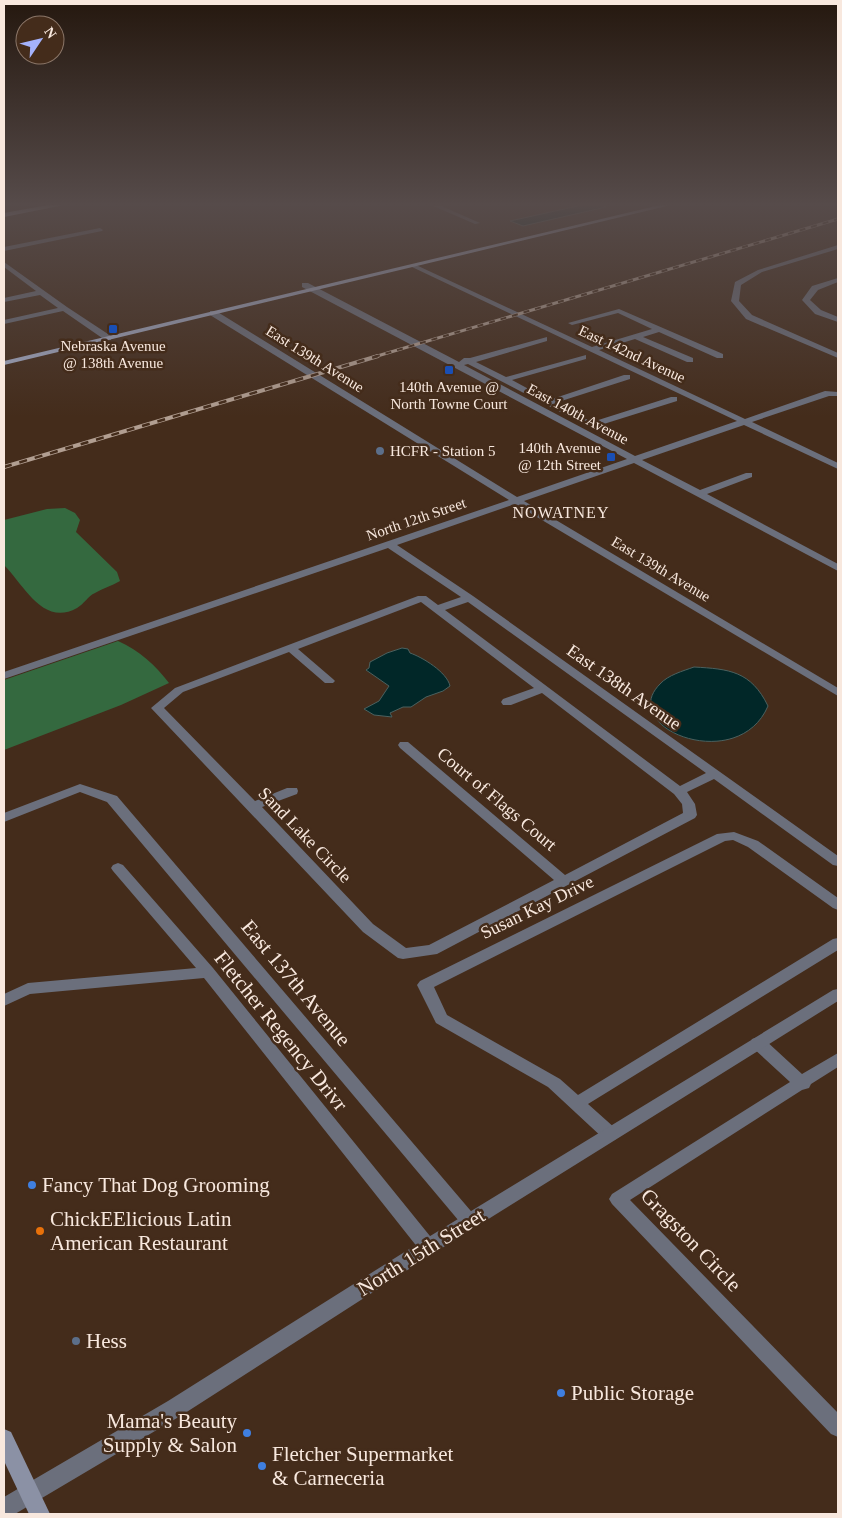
<svg xmlns="http://www.w3.org/2000/svg" width="842" height="1518" font-family="'Times New Roman',serif">
	<style>
		.green { fill: #34693f }
		.water { fill: #012728; stroke: #4b615f }
		.lines { fill: none; stroke-linecap: round; stroke-linejoin: round }
		.minor { fill: #6b6f7c; fill-rule: evenodd }
		.tertiary { fill: #6b6f7c; fill-rule: evenodd }
		.secondary { fill: #8b91a5; fill-rule: evenodd }
		.primary { fill: #a3abc5; fill-rule: evenodd }
		.motorway { fill: #b9c3e2; fill-rule: evenodd }
		.rail-far1-casing { stroke: #b19e91; stroke-width: 3 }
		.rail-casing { stroke: #b19e91; stroke-width: 4 }
		.rail-far1 { stroke: #442c1b; stroke-width: 2; stroke-dasharray: 6; stroke-linecap: butt }
		.rail { stroke: #442c1b; stroke-width: 2.5; stroke-dasharray: 8; stroke-linecap: butt }
		.transit-dot { fill: #1a4fb4; stroke: #442c1b; stroke-width: 2 }
		.service-dot { fill: #5c6f8a; stroke: #442c1b; stroke-width: 2 }
		.shop-dot { fill: #3f7fe0; stroke: #442c1b; stroke-width: 2 }
		.food-dot { fill: #e8710a; stroke: #442c1b; stroke-width: 2 }
		.labels { text-anchor: middle; dominant-baseline: central; stroke-width: 5; stroke-linejoin: round; paint-order: stroke }
		.far-poi-label { font-size: 15px; fill: #f8e8de; stroke: #442c1b }
		.far-street-label { font-size: 15px; fill: #f8e8de; stroke: #442c1b }
		.far-neighbourhood-label { font-size: 16px; letter-spacing: 1px; fill: #f8e8de; stroke: #442c1b }
		.street-label { font-size: 18px; fill: #f8e8de; stroke: #442c1b }
		.near-street-label { font-size: 21px; fill: #f8e8de; stroke: #442c1b }
		.near-poi-label { font-size: 21px; fill: #f8e8de; stroke: #442c1b; text-anchor: start }
	</style>
	<rect width="100%" height="100%" fill="#442c1b"/>
	<!-- green -->
	<path class="green" d="M65,508L75,513L80,520L76,532L117,572L120,581C112,586 103,588 95,593C88,596 84,604 77,608C43,627 24,585 4,565V520L47,509Z
		M118,641C139,650 156,666 169,683L121,705L4,750V680Z"/>
	<!-- water -->
	<path class="water" d="M582,205H600L606,207L523,226L510,221Z
		M402,648L408,649L410,653C422,657 447,672 450,686L443,691L426,697L411,707H403L390,713L392,717L374,715L364,709L379,701L389,686L366,670L369,668L370,662L387,653Z
		M694,667C729,669 751,671 768,706C738,776 616,728 660,684C668,675 683,671 694,667Z"/>
	<g class="lines">
		<!-- minor -->
		<path class="minor" d="M431,205H439L480,223L475,224Z
			M100,228L103,230L102,231L4,251V247Z
			M838,245V249L762,272L741,285L739,301L752,315L838,353V358L746,319L731,301L735,282L758,270Z
			M4,262L67,307L111,336V340H105L63,311L4,324V320L58,308L40,295L4,302V298L36,291L4,267Z
			M412,265H416L592,347L652,329L618,313L572,325L568,323L619,309L723,354V358H717L659,332L643,337L693,358V362H687L635,339L599,350L745,419L825,391L838,392V396H829L752,422L838,463V469L744,425L642,460L700,490L746,473H752V477L707,494L838,564V571L634,463L524,501L838,688V696L515,504L397,545L473,596L838,856V866L833,865L714,779L687,792L695,804L697,815L695,818L437,954L403,959L398,958L363,932L151,708L175,688L418,596H426L438,605L461,597L388,548L4,679V672L509,500L210,315V311H216L517,497L627,459L302,287V283H308L459,362L464,358H470L547,337V341L476,362L506,377L586,355V359L512,380L549,400L624,375H630V379L555,403L592,422L671,397H677V401L591,428L468,364L464,365L635,456L737,421L412,267ZM421,602L534,688L503,699L501,702L503,705H511L542,693L674,794L682,804L683,813L565,875L408,742H400L398,745L400,748L554,880L429,945L406,948L373,924L262,807L297,794L298,791L297,788H287L255,801L164,708L183,692L289,652L325,683H333L335,681L333,679L298,649ZM468,602L706,773L680,786L445,610Z
			M838,278V282L818,290L810,300L821,310L838,317V322L815,314L802,300L812,286Z
			M80,784L117,796L476,1217L479,1222L476,1227L470,1230L464,1227L107,802L80,792L4,822V813Z
			M734,832L758,841L838,898V910L833,908L748,847L733,840L725,841L434,987L447,1015L560,1079L578,1095L833,939L838,938V950L588,1104L616,1129L618,1134L616,1139L610,1141L604,1139L548,1087L436,1023L417,985L420,981L717,834Z
			M118,863L123,865L213,968L434,1241L437,1247L434,1253L428,1255L422,1253L204,978L30,994L4,1006V994L28,983L196,968L113,871L111,868L113,865Z
			M758,1037L764,1039L802,1074L838,1053V1067L811,1084L809,1088L802,1090L630,1200L838,1413V1437L831,1434L612,1204L609,1199L612,1194L790,1082L752,1047L750,1043L752,1039Z"/>
		<!-- tertiary -->
		<path class="tertiary" d="M838,989V1001L434,1253L182,1415L15,1514H4V1497L168,1401L422,1241L833,990Z"/>
		<!-- secondary -->
		<path class="secondary" d="M4,1429L11,1432L50,1514H29L4,1461Z"/>
		<!-- primary -->
		<path class="primary" d="M660,205H671L4,365V361Z"/>
		<!-- motorway -->
		<path class="motorway" d="M48,205H64L4,217V213Z"/>
		<defs>
			<path id="rail-far1" d="M374,357L838,219"/>
			<path id="rail" d="M4,467L378,356"/>
		</defs>
		<!-- rail-far1 casing -->
		<use href="#rail-far1" class="rail-far1-casing"/>
		<!-- rail casing -->
		<use href="#rail" class="rail-casing"/>
		<!-- rail-far1 -->
		<use href="#rail-far1" class="rail-far1"/>
		<!-- rail -->
		<use href="#rail" class="rail"/>
	</g>
	<!-- sky -->
	<linearGradient id="sky" x2="0" y2="1"><stop stop-color="#25180f"/><stop offset="0.49" stop-color="#564b4a"/><stop offset="1" stop-color="#564b4a" stop-opacity="0"/></linearGradient>
	<rect width="842" height="417" fill="url(#sky)"/>
	<!-- markers -->
	<g class="transit-dot">
		<rect x="108" y="324" width="10" height="10" rx="2.5"/>
		<rect x="444" y="365" width="10" height="10" rx="2.5"/>
		<rect x="606" y="452" width="10" height="10" rx="2.5"/>
	</g>
	<g class="service-dot">
		<circle cx="380" cy="451" r="5"/>
		<circle cx="76" cy="1341" r="5"/>
	</g>
	<g class="shop-dot">
		<circle cx="32" cy="1185" r="5"/>
		<circle cx="561" cy="1393" r="5"/>
		<circle cx="247" cy="1433" r="5"/>
		<circle cx="262" cy="1466" r="5"/>
	</g>
	<circle class="food-dot" cx="40" cy="1231" r="5"/>
	<g class="labels">
		<!-- far-poi labels -->
		<g class="far-poi-label">
			<text x="113" y="346">Nebraska Avenue<tspan x="113" dy="17">@ 138th Avenue</tspan></text>
			<text x="449" y="387">140th Avenue @<tspan x="449" dy="17">North Towne Court</tspan></text>
			<text x="601" y="448" text-anchor="end">140th Avenue<tspan x="601" dy="17">@ 12th Street</tspan></text>
			<text x="390" y="451" text-anchor="start">HCFR - Station 5</text>
		</g>
		<!-- far-street labels -->
		<g class="far-street-label">
			<text transform="translate(632 354) rotate(25)">East 142nd Avenue</text>
			<text transform="translate(315 359) rotate(32)">East 139th Avenue</text>
			<text transform="translate(578 414) rotate(28)">East 140th Avenue</text>
			<text transform="translate(416 519) rotate(-19)">North 12th Street</text>
			<text transform="translate(661 569) rotate(31)">East 139th Avenue</text>
		</g>
		<!-- far-neighbourhood labels -->
		<g class="far-neighbourhood-label">
			<text x="561" y="512">NOWATNEY</text>
		</g>
		<!-- street labels -->
		<g class="street-label">
			<text transform="translate(624 687) rotate(35)">East 138th Avenue</text>
			<text transform="translate(497 799) rotate(40)">Court of Flags Court</text>
			<text transform="translate(305 835) rotate(46)">Sand Lake Circle</text>
			<text transform="translate(537 907) rotate(-26)">Susan Kay Drive</text>
		</g>
		<!-- near-street labels -->
		<g class="near-street-label">
			<text transform="translate(296 983) rotate(50)">East 137th Avenue</text>
			<text transform="translate(281 1031) rotate(51)">Fletcher Regency Drivr</text>
			<text transform="translate(691 1240) rotate(46)">Gragston Circle</text>
			<text transform="translate(421 1252) rotate(-32)">North 15th Street</text>
		</g>
		<!-- near-poi labels -->
		<g class="near-poi-label">
			<text x="42" y="1185">Fancy That Dog Grooming</text>
			<text x="50" y="1219">ChickEElicious Latin<tspan x="50" dy="24">American Restaurant</tspan></text>
			<text x="86" y="1341">Hess</text>
			<text x="571" y="1393">Public Storage</text>
			<text x="237" y="1421" text-anchor="end">Mama's Beauty<tspan x="237" dy="24">Supply &amp; Salon</tspan></text>
			<text x="272" y="1454">Fletcher Supermarket<tspan x="272" dy="24">&amp; Carneceria</tspan></text>
		</g>
	</g>
	<!-- border -->
	<rect width="842" height="1518" fill="none" stroke="#f8e8de" stroke-width="10"/>
	<!-- north arrow -->
	<g transform="translate(40 40) rotate(55)"><circle r="24" fill="#442c1b" stroke="#8c7769"/>
	<path d="M0-4L9 19L0 12L-9 19Z" fill="#a4b2fc"/>
	<text y="-8" font-size="14" font-weight="bold" text-anchor="middle" fill="#f8e8de">N</text>
	</g>
</svg>
